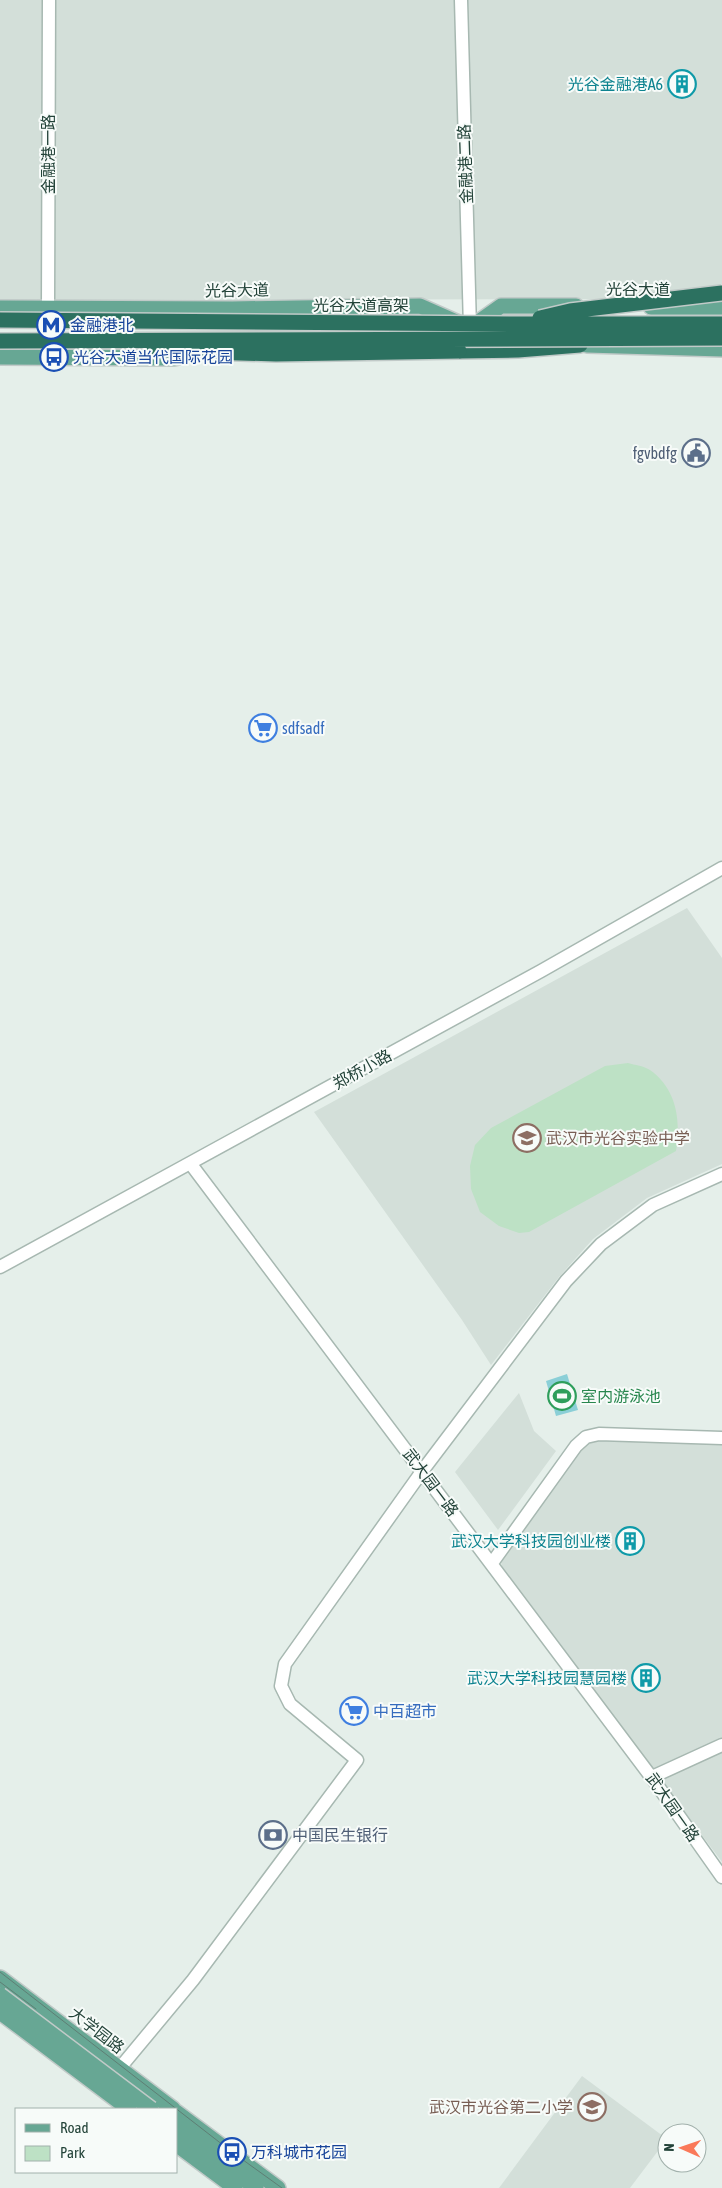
<svg xmlns="http://www.w3.org/2000/svg" width="722" height="2188" font-family="'Asap Condensed','Noto Sans SC',sans-serif">
	<style>
		.built { fill: #d3dfd9 }
		.green { fill: #bde1c5 }
		.water { fill: #8bcfd7 }
		.lines { fill: none; stroke-linecap: round; stroke-linejoin: round }
		.minor-casing { stroke: #a7b8b1; stroke-width: 15 }
		.major-casing { stroke: #c1cac8; stroke-width: 18 }
		.highway-casing { stroke: #c1cac8; stroke-width: 18 }
		.minor { stroke: #fff; stroke-width: 12 }
		.major { stroke: #67a794; stroke-width: 15 }
		.highway { stroke: #2c7160; stroke-width: 15 }
		.tram { stroke: #5e7e74; stroke-width: 1 }
		.major-bridge-casing { stroke: #c1cac8; stroke-width: 18; stroke-linecap: butt }
		.highway-bridge-casing { stroke: #c1cac8; stroke-width: 18; stroke-linecap: butt }
		.major-bridge { stroke: #67a794; stroke-width: 15 }
		.highway-bridge { stroke: #2c7160; stroke-width: 15 }
		.labels { text-anchor: middle; dominant-baseline: central; stroke-width: 4; stroke-linejoin: round; paint-order: stroke }
		.culture-label { font-size: 16px; fill: #0d838f; stroke: #f7fbf9; text-anchor: end }
		.street-label { font-size: 16px; fill: #234339; stroke: #f7fbf9 }
		.transit-label { font-size: 16px; fill: #164399; stroke: #f7fbf9; text-anchor: start }
		.service-label { font-size: 16px; fill: #4e5e75; stroke: #f7fbf9; text-anchor: end }
		.shop-label { font-size: 16px; fill: #366cbe; stroke: #f7fbf9; text-anchor: start }
		.education-label { font-size: 16px; fill: #785e54; stroke: #f7fbf9; text-anchor: start }
		.leisure-label { font-size: 16px; fill: #27864d; stroke: #f7fbf9; text-anchor: start }
	</style>
	<rect width="100%" height="100%" fill="#e5efea"/>
	<!-- built -->
	<path class="built" d="M0,0H722V299L0,300Z
		M687,908L722,958V1164L647,1198L593,1239L559,1277L491,1365L462,1320L314,1112Z
		M519,1393L534,1431L556,1451L498,1530L455,1472Z
		M590,1438L722,1439V1862L502,1568L500,1555Z
		M582,2076L667,2139L630,2188H499Z"/>
	<!-- green -->
	<path class="green" d="M628,1063C635,1065 644,1066 650,1070C677,1089 681,1121 676,1151L529,1232L519,1233L499,1226L480,1212L471,1189L470,1166L475,1145L491,1128L605,1066Z"/>
	<!-- water -->
	<path class="water" d="M567,1374L578,1410L556,1416L546,1381Z"/>
	<g class="lines">
		<defs>
			<path id="minor" d="M461,0L470,328
				M48,308L49,0
				M190,1163L655,1782L722,1877
				M0,1267L541,971L722,868
				M492,1563L576,1446L586,1437L599,1434L722,1438
				M652,1777L722,1745
				M112,2074L119,2069L193,1980L357,1760L290,1704L281,1686L285,1664L423,1470L566,1281L601,1244L653,1205L722,1174"/>
			<path id="major" d="M651,307H722
				M0,308L232,309L420,306L470,328L501,306H576
				M587,345L722,349
				M0,357L174,358L188,355
				M0,1978L173,2109
				M176,2112L278,2188
				M176,2128L256,2188
				M176,2144L235,2188"/>
			<path id="highway" d="M459,351L518,350L580,345"/>
		</defs>
		<!-- minor casing -->
		<use href="#minor" class="minor-casing"/>
		<!-- major casing -->
		<use href="#major" class="major-casing"/>
		<!-- highway casing -->
		<use href="#highway" class="highway-casing"/>
		<!-- minor -->
		<use href="#minor" class="minor"/>
		<!-- major -->
		<use href="#major" class="major"/>
		<!-- highway -->
		<use href="#highway" class="highway"/>
		<!-- tram -->
		<path class="tram" d="M0,1972L232,2152L282,2188
			M0,1982L36,2009"/>
		<defs>
			<path id="major-bridge" d="M0,1995L151,2109
				M0,2012L129,2109"/>
			<path id="highway-bridge" d="M540,318L570,311L722,293
				M0,320L509,324H722
				M0,341L722,338
				M154,348L176,351L276,354L459,351"/>
		</defs>
		<!-- major-bridge casing -->
		<use href="#major-bridge" class="major-bridge-casing"/>
		<!-- highway-bridge casing -->
		<use href="#highway-bridge" class="highway-bridge-casing"/>
		<!-- major-bridge -->
		<use href="#major-bridge" class="major-bridge"/>
		<!-- highway-bridge -->
		<use href="#highway-bridge" class="highway-bridge"/>
	</g>
	<!-- icons -->
	<defs>
		<symbol id="building-ring" viewBox="-11 -11 22 22"><circle r="9.5" fill="#f7fbf9" stroke="#0f9aa8" stroke-width="1.5"/><path d="M-4-6H4V6H1V3H-1V6H-4ZM-2.5-4.3h1.7v1.8h-1.7ZM.8-4.3h1.7v1.8H.8ZM-2.5-1h1.7V.8h-1.7ZM.8-1h1.7V.8H.8Z" fill="#0f9aa8"/></symbol>
		<symbol id="metro-ring" viewBox="-11 -11 22 22"><circle r="9.5" fill="#f7fbf9" stroke="#1a4fb4" stroke-width="1.5"/><path d="M-5.5 5V-5H-3L0 0L3-5H5.5V5H3V-.5L0 4L-3-.5V5Z" fill="#1a4fb4"/></symbol>
		<symbol id="bus-ring" viewBox="-11 -11 22 22"><circle r="9.5" fill="#f7fbf9" stroke="#1a4fb4" stroke-width="1.5"/><path d="M-5-6H5V4H4V6H2V4H-2V6H-4V4H-5ZM-3.5-4V0h7V-4ZM-3.5 1.2v1.5H-2V1.2ZM2 1.2v1.5H3.5V1.2Z" fill="#1a4fb4"/></symbol>
		<symbol id="civic-ring" viewBox="-11 -11 22 22"><circle r="9.5" fill="#f7fbf9" stroke="#5c6f8a" stroke-width="1.5"/><path d="M-.6-6.5H3V-4.5H.6V-3L4-1V1h2V6H-6V1h2V-1L-.6-3ZM-1.2 2.5V6h2.4V2.5Z" fill="#5c6f8a"/></symbol>
		<symbol id="supermarket-ring" viewBox="-11 -11 22 22"><circle r="9.5" fill="#f7fbf9" stroke="#3f7fe0" stroke-width="1.5"/><path d="M-6-5.5h2.5l.6 2H6L4.5 2H-2.5L-4.4-4H-6ZM-1.5 3.2a1.3 1.3 0 1 0 .1 0ZM3 3.2a1.3 1.3 0 1 0 .1 0Z" fill="#3f7fe0"/></symbol>
		<symbol id="school-ring" viewBox="-11 -11 22 22"><circle r="9.5" fill="#f7fbf9" stroke="#8d6e63" stroke-width="1.5"/><path d="M0-5L7-2L0 1L-7-2ZM-4 1L0 2.5L4 1V4Q0 6-4 4Z" fill="#8d6e63"/></symbol>
		<symbol id="stadium-ring" viewBox="-11 -11 22 22"><circle r="9.5" fill="#f7fbf9" stroke="#2e9e5b" stroke-width="1.5"/><path d="M0-5a6.5 5 0 1 0 0 10a6.5 5 0 1 0 0-10ZM-3.5-1.8h7v3.6h-7Z" fill="#2e9e5b"/></symbol>
		<symbol id="bank-ring" viewBox="-11 -11 22 22"><circle r="9.5" fill="#f7fbf9" stroke="#5c6f8a" stroke-width="1.5"/><path d="M-6-4H6V4H-6ZM0-2.3a2.3 2.3 0 1 0 0 4.6a2.3 2.3 0 1 0 0-4.6Z" fill="#5c6f8a"/></symbol>
	</defs>
	<g fill-rule="evenodd">
		<use href="#building-ring" x="666" y="68" width="32" height="32"/>
		<use href="#metro-ring" x="35" y="309" width="32" height="32"/>
		<use href="#bus-ring" x="38" y="341" width="32" height="32"/>
		<use href="#civic-ring" x="680" y="437" width="32" height="32"/>
		<use href="#supermarket-ring" x="247" y="712" width="32" height="32"/>
		<use href="#school-ring" x="511" y="1122" width="32" height="32"/>
		<use href="#stadium-ring" x="546" y="1380" width="32" height="32"/>
		<use href="#building-ring" x="614" y="1525" width="32" height="32"/>
		<use href="#building-ring" x="630" y="1662" width="32" height="32"/>
		<use href="#supermarket-ring" x="338" y="1695" width="32" height="32"/>
		<use href="#bank-ring" x="257" y="1819" width="32" height="32"/>
		<use href="#school-ring" x="576" y="2091" width="32" height="32"/>
		<use href="#bus-ring" x="216" y="2136" width="32" height="32"/>
	</g>
	<g class="labels">
		<!-- culture labels -->
		<g class="culture-label">
			<text x="663" y="84">光谷金融港A6</text>
			<text x="611" y="1541">武汉大学科技园创业楼</text>
			<text x="627" y="1678">武汉大学科技园慧园楼</text>
		</g>
		<!-- street labels -->
		<g class="street-label">
			<text transform="translate(48 154) rotate(-90)">金融港一路</text>
			<text transform="translate(465 164) rotate(-92)">金融港二路</text>
			<text x="638" y="289">光谷大道</text>
			<text transform="translate(237 290) rotate(-1)">光谷大道</text>
			<text x="361" y="305">光谷大道高架</text>
			<text transform="translate(362 1069) rotate(-29)">郑桥小路</text>
			<text transform="translate(431 1482) rotate(53)">武大园一路</text>
			<text transform="translate(673 1807) rotate(55)">武大园一路</text>
			<text transform="translate(97 2030) rotate(38)">大学园路</text>
		</g>
		<!-- transit labels -->
		<g class="transit-label">
			<text x="70" y="325">金融港北</text>
			<text x="73" y="357">光谷大道当代国际花园</text>
			<text x="251" y="2152">万科城市花园</text>
		</g>
		<!-- service labels -->
		<g class="service-label">
			<text x="677" y="453">fgvbdfg</text>
			<text x="292" y="1835" text-anchor="start">中国民生银行</text>
		</g>
		<!-- shop labels -->
		<g class="shop-label">
			<text x="282" y="728">sdfsadf</text>
			<text x="373" y="1711">中百超市</text>
		</g>
		<!-- education labels -->
		<g class="education-label">
			<text x="546" y="1138">武汉市光谷实验中学</text>
			<text x="573" y="2107" text-anchor="end">武汉市光谷第二小学</text>
		</g>
		<!-- leisure labels -->
		<g class="leisure-label">
			<text x="581" y="1396">室内游泳池</text>
		</g>
	</g>
	<!-- legend -->
	<rect x="15" y="2108" width="162" height="65" fill="#f7fbf9" stroke="#a2b1ac"/>
	<rect x="25" y="2124" width="25" height="8" fill="#67a794" stroke="#a2b1ac"/>
	<text x="60" y="2133" font-size="15" fill="#234339">Road</text>
	<rect x="25" y="2146" width="25" height="15" fill="#bde1c5" stroke="#a2b1ac"/>
	<text x="60" y="2158" font-size="15" fill="#234339">Park</text>
	<!-- north arrow -->
	<g transform="translate(682 2148) rotate(272)"><circle r="24" fill="#f7fbf9" stroke="#a2b1ac"/>
	<path d="M0-4L9 19L0 12L-9 19Z" fill="#fa7959"/>
	<text y="-8" font-size="14" font-weight="bold" text-anchor="middle" fill="#234339">N</text>
	</g>
</svg>
